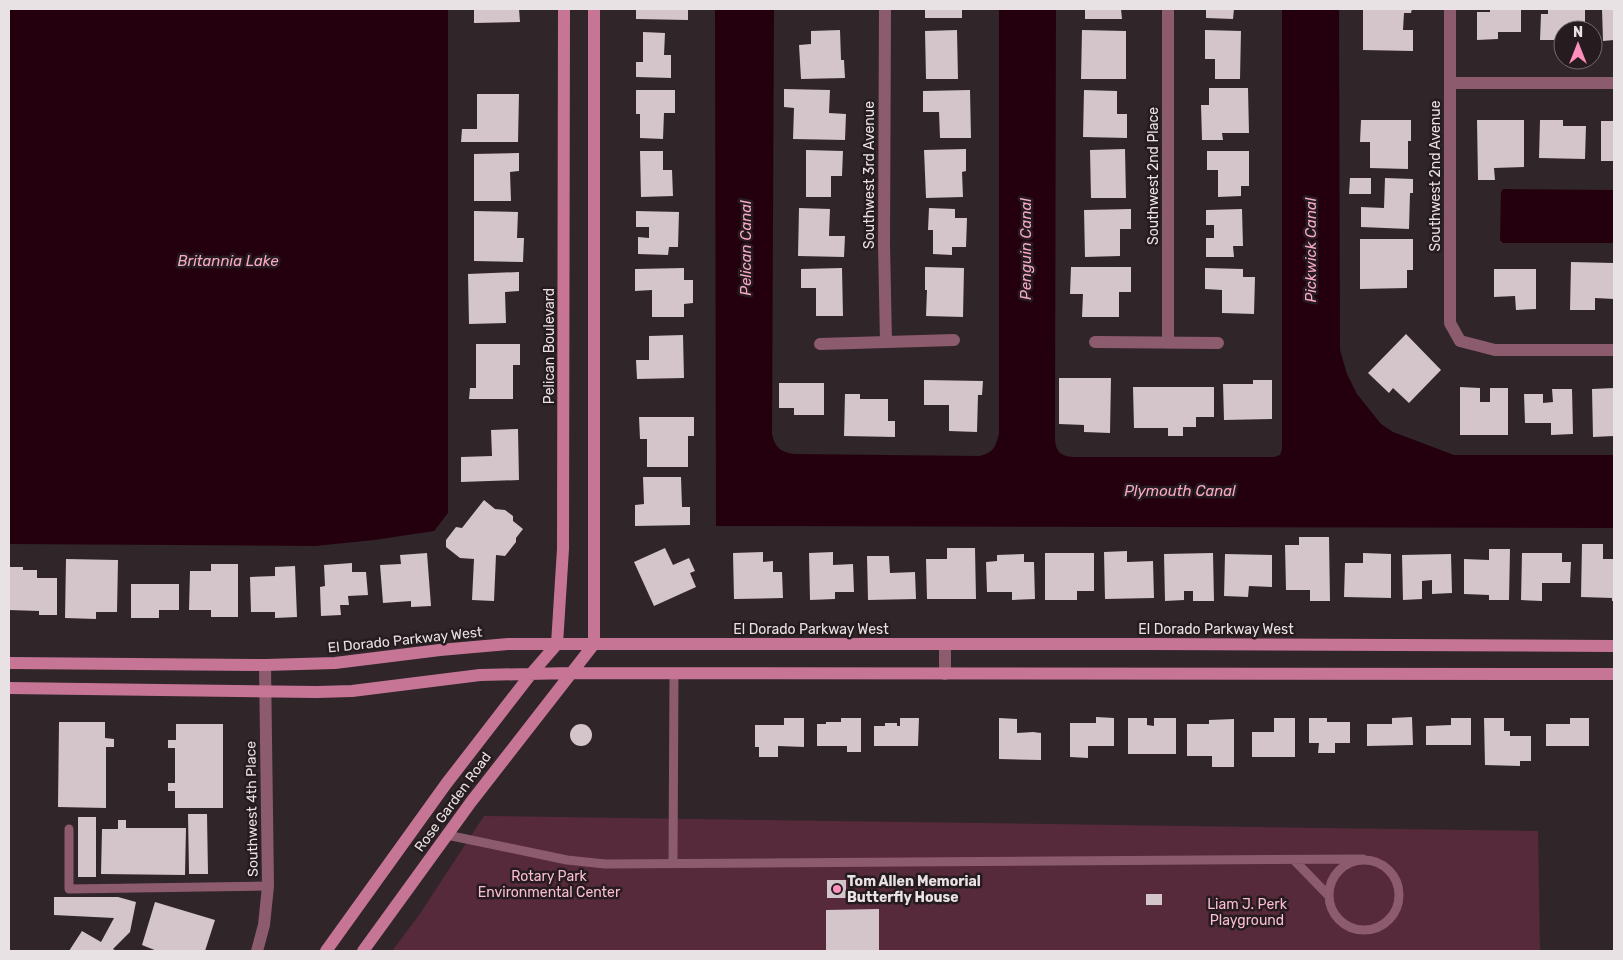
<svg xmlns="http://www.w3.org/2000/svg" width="1623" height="960" font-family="Rubik,sans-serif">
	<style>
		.green { fill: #56293b }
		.water { fill: #24000f }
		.building { fill: #d3c5c9 }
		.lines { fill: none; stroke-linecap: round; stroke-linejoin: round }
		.lane { stroke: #8d5b6e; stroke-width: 9 }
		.street { stroke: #8d5b6e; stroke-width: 12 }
		.secondary { stroke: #c67595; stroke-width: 12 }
		.poi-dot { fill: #fe8ebb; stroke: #261c1f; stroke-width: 2 }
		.labels { text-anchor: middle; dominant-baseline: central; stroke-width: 5; stroke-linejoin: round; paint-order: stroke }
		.street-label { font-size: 14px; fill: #e9e2e4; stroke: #261c1f }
		.park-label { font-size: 14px; fill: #fbbdd3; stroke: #261c1f }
		.poi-label { font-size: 14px; font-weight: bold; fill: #e9e2e4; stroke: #261c1f; text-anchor: start }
		.water-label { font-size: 15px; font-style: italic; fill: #f9a8c6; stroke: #261c1f }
	</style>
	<rect width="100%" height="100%" fill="#302529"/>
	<!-- green -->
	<path class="green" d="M484,816L1538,831L1540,951H392L419,915Z"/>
	<!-- water -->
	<path class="water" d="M9,9H448V513L434,531L374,540L315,546L9,544Z
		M715,9H774L772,434C775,447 780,452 794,454L979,456C993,453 996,447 999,433V9H1056L1055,435C1055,450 1058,456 1074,457H1274L1280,455L1282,449V9H1339L1340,350L1347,374L1357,394L1381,424L1393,432L1454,455H1614V528L716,526Z
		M1503,189L1614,190V243H1503L1500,240L1501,192Z"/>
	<!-- building -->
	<path class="building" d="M474,9H519L520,22L474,23Z
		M636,9H688V20L636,19Z
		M925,9H962V18H925Z
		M1085,9H1121L1122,19H1085Z
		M1206,9H1234L1233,19L1206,18Z
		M1363,9H1412L1411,13H1404L1403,30H1413V51L1363,50Z
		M1490,9H1521V32H1498V39L1477,40V12H1490Z
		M1548,9H1585V30H1563V40H1540L1541,14H1548Z
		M1602,9H1614V40L1603,41Z
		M840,30L841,60H844L845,78L801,79L799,45L811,44V31Z
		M957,30L958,79H926L925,31Z
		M1082,30L1126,31V79H1081Z
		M1205,30L1241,31L1240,79H1215V59H1205Z
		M643,32L665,33L664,55H671V78L636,77V62H643Z
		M1209,88H1248L1249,133H1222L1223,140H1202L1201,105H1209Z
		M784,89L830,90L829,113L846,114L845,140L793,139L794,108L784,107Z
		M636,90H675V113H664L663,139L640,138V114H636Z
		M970,90L971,138H940L939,112H923V91Z
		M1084,90L1117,91V114H1127V138L1083,137Z
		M477,94H519L518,142H461L462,129H477Z
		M1361,120H1411V141H1408V169L1370,168V142H1360Z
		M1477,120H1524V167L1494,168L1495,180H1478Z
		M1540,120H1563V126H1586L1585,159L1539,158Z
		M1601,121H1614V161H1601Z
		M966,149V171L962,172L963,197L926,198L924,150Z
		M1125,149L1126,198H1091L1090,150Z
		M806,150L843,151L842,176H831V197H806Z
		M640,151H663V170H672L673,196L641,197Z
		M1207,151H1249V186H1241V196L1218,197V170H1207Z
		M519,153V171L510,172L511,201H474V154Z
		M1350,178H1371V194H1349Z
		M1385,178L1413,179V193H1410L1409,229L1361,227V207L1384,208Z
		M799,208L830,209L829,236H845L844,257L798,256Z
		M929,208L955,209V218H967L966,247H952V255L933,254V230H928Z
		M1131,209V229H1120V256L1085,257L1084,210Z
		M1242,209L1243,246H1233L1234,257H1206V238H1214V225H1206V210Z
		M474,211L518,212L517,238H524L523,262L474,261Z
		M636,211L679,212L678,247H669L668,255L638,254V237L649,238V227H636Z
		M1360,239H1413V270H1407V288L1360,289Z
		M1571,262L1614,263V299L1595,298V310H1570Z
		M925,267L964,268L963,317L926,316L927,290H925Z
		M1071,267H1131V292H1119V317H1082L1083,294H1070Z
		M684,268V280H693V303L684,304V317H652V290L635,291V269Z
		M842,268L843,316H816V288H801V269Z
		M1205,268L1243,269V277H1255L1254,314L1222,313V290L1205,289Z
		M1494,269H1536V309L1516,310L1515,296L1494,297Z
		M519,272V291L505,292L506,323L469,324L468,274Z
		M1406,334L1441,370L1409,403L1393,388L1389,393L1368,373Z
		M683,335L684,378L637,379L636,360H649V336Z
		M476,344H520V365H513V399H469L470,388H476Z
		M1059,378H1111L1110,433L1084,432V425L1059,424Z
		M924,380L983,381L982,395H978L977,432L949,431V405H924Z
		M1253,380H1272V419L1224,420L1223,384H1253Z
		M779,383H824V415H794V408H779Z
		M1133,387H1214V417H1196V427H1183V436H1168V428H1134Z
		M1460,387L1480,388V402H1490V388H1508V435H1460Z
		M1614,388V436L1593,437L1592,389Z
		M1552,389H1572L1573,434L1551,435V423H1525L1524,394H1543V403L1553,402Z
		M845,394H860V399H888V421H895V437L844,436Z
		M639,417H694V436H688V467H647V439H640Z
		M518,429L519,480L461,482V457L492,456L491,430Z
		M643,477H681L682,507H690V525L635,526V505L644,504Z
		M484,500L495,509L505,510L513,516V521L523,529L516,538V542L505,556L496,555L494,601L472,600L474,559L460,558L446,547V540L456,527L462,528Z
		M1299,537H1329L1330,601H1310V590H1286L1285,545H1299Z
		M1582,544H1603V559H1614V601H1612V598L1581,597Z
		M665,548L673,565L689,558L695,571L690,573L696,587L654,606L634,562Z
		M947,548H975L976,599H927L926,559H947Z
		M1489,549H1510L1509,600H1489V595L1464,594V559L1489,560Z
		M1127,551V562L1153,561L1154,598L1105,599L1104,552Z
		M763,552V562L773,561V572H782L783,598L734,599L733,553Z
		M833,552V565L853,564L854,592H835V599L810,600L809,553Z
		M427,553L431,606L411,607V601L383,603L380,565L401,564L400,555Z
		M1045,553H1094V591H1077V600H1045Z
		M1213,553L1214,601H1193V591H1184V600L1165,601L1164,554Z
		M1363,553L1391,554V598L1344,597L1345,563H1363Z
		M1522,553H1562V562H1571L1570,583H1542V601L1521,600Z
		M1024,554V562H1034L1035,599L1012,600V592H987L986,562L997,561V555Z
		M1225,554L1272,555V587L1249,586L1248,597L1224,596Z
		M1451,554L1452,593L1432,594V580L1422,581V599L1403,600L1402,555Z
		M867,556H889L890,573L915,572L916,599L868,600Z
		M66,559L118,560L117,612H96V619L65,618Z
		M352,563V572H366L368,595L348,596L349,605H340L341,615L321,616L320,587L325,586L324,565Z
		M211,564H238V617H211V610H189L190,571H211Z
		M295,566L297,617L275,618V612H251L250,577L275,576V567Z
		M9,567H23V570H37V578H57V615H39V611L9,610Z
		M131,584H179V610H159V618H131Z
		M1096,717L1114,718V746H1088V758L1070,757V723H1096Z
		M1412,717L1413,745L1367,746V724H1392V718Z
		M784,718H804V747L778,746V757H759V747H755V725H784Z
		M841,718H861V752H847V746H817V724H826V722H841Z
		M900,718H919L918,746H874V726H885V723H897V726H900Z
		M999,718L1017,719V733L1033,732L1041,733V760L999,759Z
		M1128,718H1147V725L1154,726V718H1176V754H1128Z
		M1274,718H1295V757H1252V732H1274Z
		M1309,718H1327V722H1350V743H1335V753H1318L1319,743H1309Z
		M1451,718H1471V745H1426V726L1451,725Z
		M1484,718H1504V731H1510V736H1531V761H1520V766L1485,765Z
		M1570,718H1589V746H1546V724H1570Z
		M1234,719V767H1212V756H1187V724H1209V720Z
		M59,722H105V738L114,739V747H106V808L58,807Z
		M570 735a11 11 0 1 1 22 0a11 11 0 1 1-22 0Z
		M176,724H223V808H175V791H168V783H175V748H168V740H176Z
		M188,814H207L208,874H189Z
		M78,817H96V877H78Z
		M118,820H126V828H186L185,875L101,874L102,829H118Z
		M827,880H846V898H827Z
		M1146,894H1162V905H1146Z
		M54,897H118L136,902L130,932L113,949L116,951H69L82,931L101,942L114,918L54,915Z
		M155,902L215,920L205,951H157L142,945Z
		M879,909V951H826V910Z"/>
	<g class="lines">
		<!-- lane -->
		<path class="lane" d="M69,829V889L268,886
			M447,835L567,860L605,864L1363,859
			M1329 895a35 35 0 1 1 70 0a35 35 0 1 1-70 0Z
			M1294,860L1328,895
			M673,863L674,673"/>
		<!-- street -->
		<path class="street" d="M885,9L884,245L886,342
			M1168,9V343
			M1450,9V323L1460,341L1495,350H1614
			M1450,83H1614
			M1095,342L1218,343
			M820,344L954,340
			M945,674V644
			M257,951L264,925L268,886L265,665"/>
		<!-- secondary -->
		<path class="secondary" d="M9,663L265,665L335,663L440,650L508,644H1151L1614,646
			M9,688L317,692L352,691L480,675L570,673L1614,674
			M326,951L446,784L531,674L557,644L563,549L564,9
			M363,951L471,802L594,644V9"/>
	</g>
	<!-- markers -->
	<circle class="poi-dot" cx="837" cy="889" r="5"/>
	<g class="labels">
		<!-- street labels -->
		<g class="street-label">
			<text transform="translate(869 175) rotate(-90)">Southwest 3rd Avenue</text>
			<text transform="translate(1153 176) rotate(-90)">Southwest 2nd Place</text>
			<text transform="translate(1435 176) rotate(-90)">Southwest 2nd Avenue</text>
			<text transform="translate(549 346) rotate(-90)">Pelican Boulevard</text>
			<text x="811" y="629">El Dorado Parkway West</text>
			<text x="1216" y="629">El Dorado Parkway West</text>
			<text transform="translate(405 640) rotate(-6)">El Dorado Parkway West</text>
			<text transform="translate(453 802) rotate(-54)">Rose Garden Road</text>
			<text transform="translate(252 809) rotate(-91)">Southwest 4th Place</text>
		</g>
		<!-- park labels -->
		<g class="park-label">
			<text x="549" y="876">Rotary Park<tspan x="549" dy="16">Environmental Center</tspan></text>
			<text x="1247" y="904">Liam J. Perk<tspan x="1247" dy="16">Playground</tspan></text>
		</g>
		<!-- poi labels -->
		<g class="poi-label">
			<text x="847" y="881">Tom Allen Memorial<tspan x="847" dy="16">Butterfly House</tspan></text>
		</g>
		<!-- water labels -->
		<g class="water-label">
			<text transform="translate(746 248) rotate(-90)">Pelican Canal</text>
			<text transform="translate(1026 249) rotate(-90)">Penguin Canal</text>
			<text transform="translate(1311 250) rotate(-90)">Pickwick Canal</text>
			<text x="228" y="261">Britannia Lake</text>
			<text x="1180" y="491">Plymouth Canal</text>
		</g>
	</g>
	<!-- border -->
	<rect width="1623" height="960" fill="none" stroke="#e9e2e4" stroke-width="20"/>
	<!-- north arrow -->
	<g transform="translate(1578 45)"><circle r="24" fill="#261c1f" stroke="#746b6e"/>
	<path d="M0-4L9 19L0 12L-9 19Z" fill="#fe8ebb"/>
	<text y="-8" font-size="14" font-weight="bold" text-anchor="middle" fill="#e9e2e4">N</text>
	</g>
</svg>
